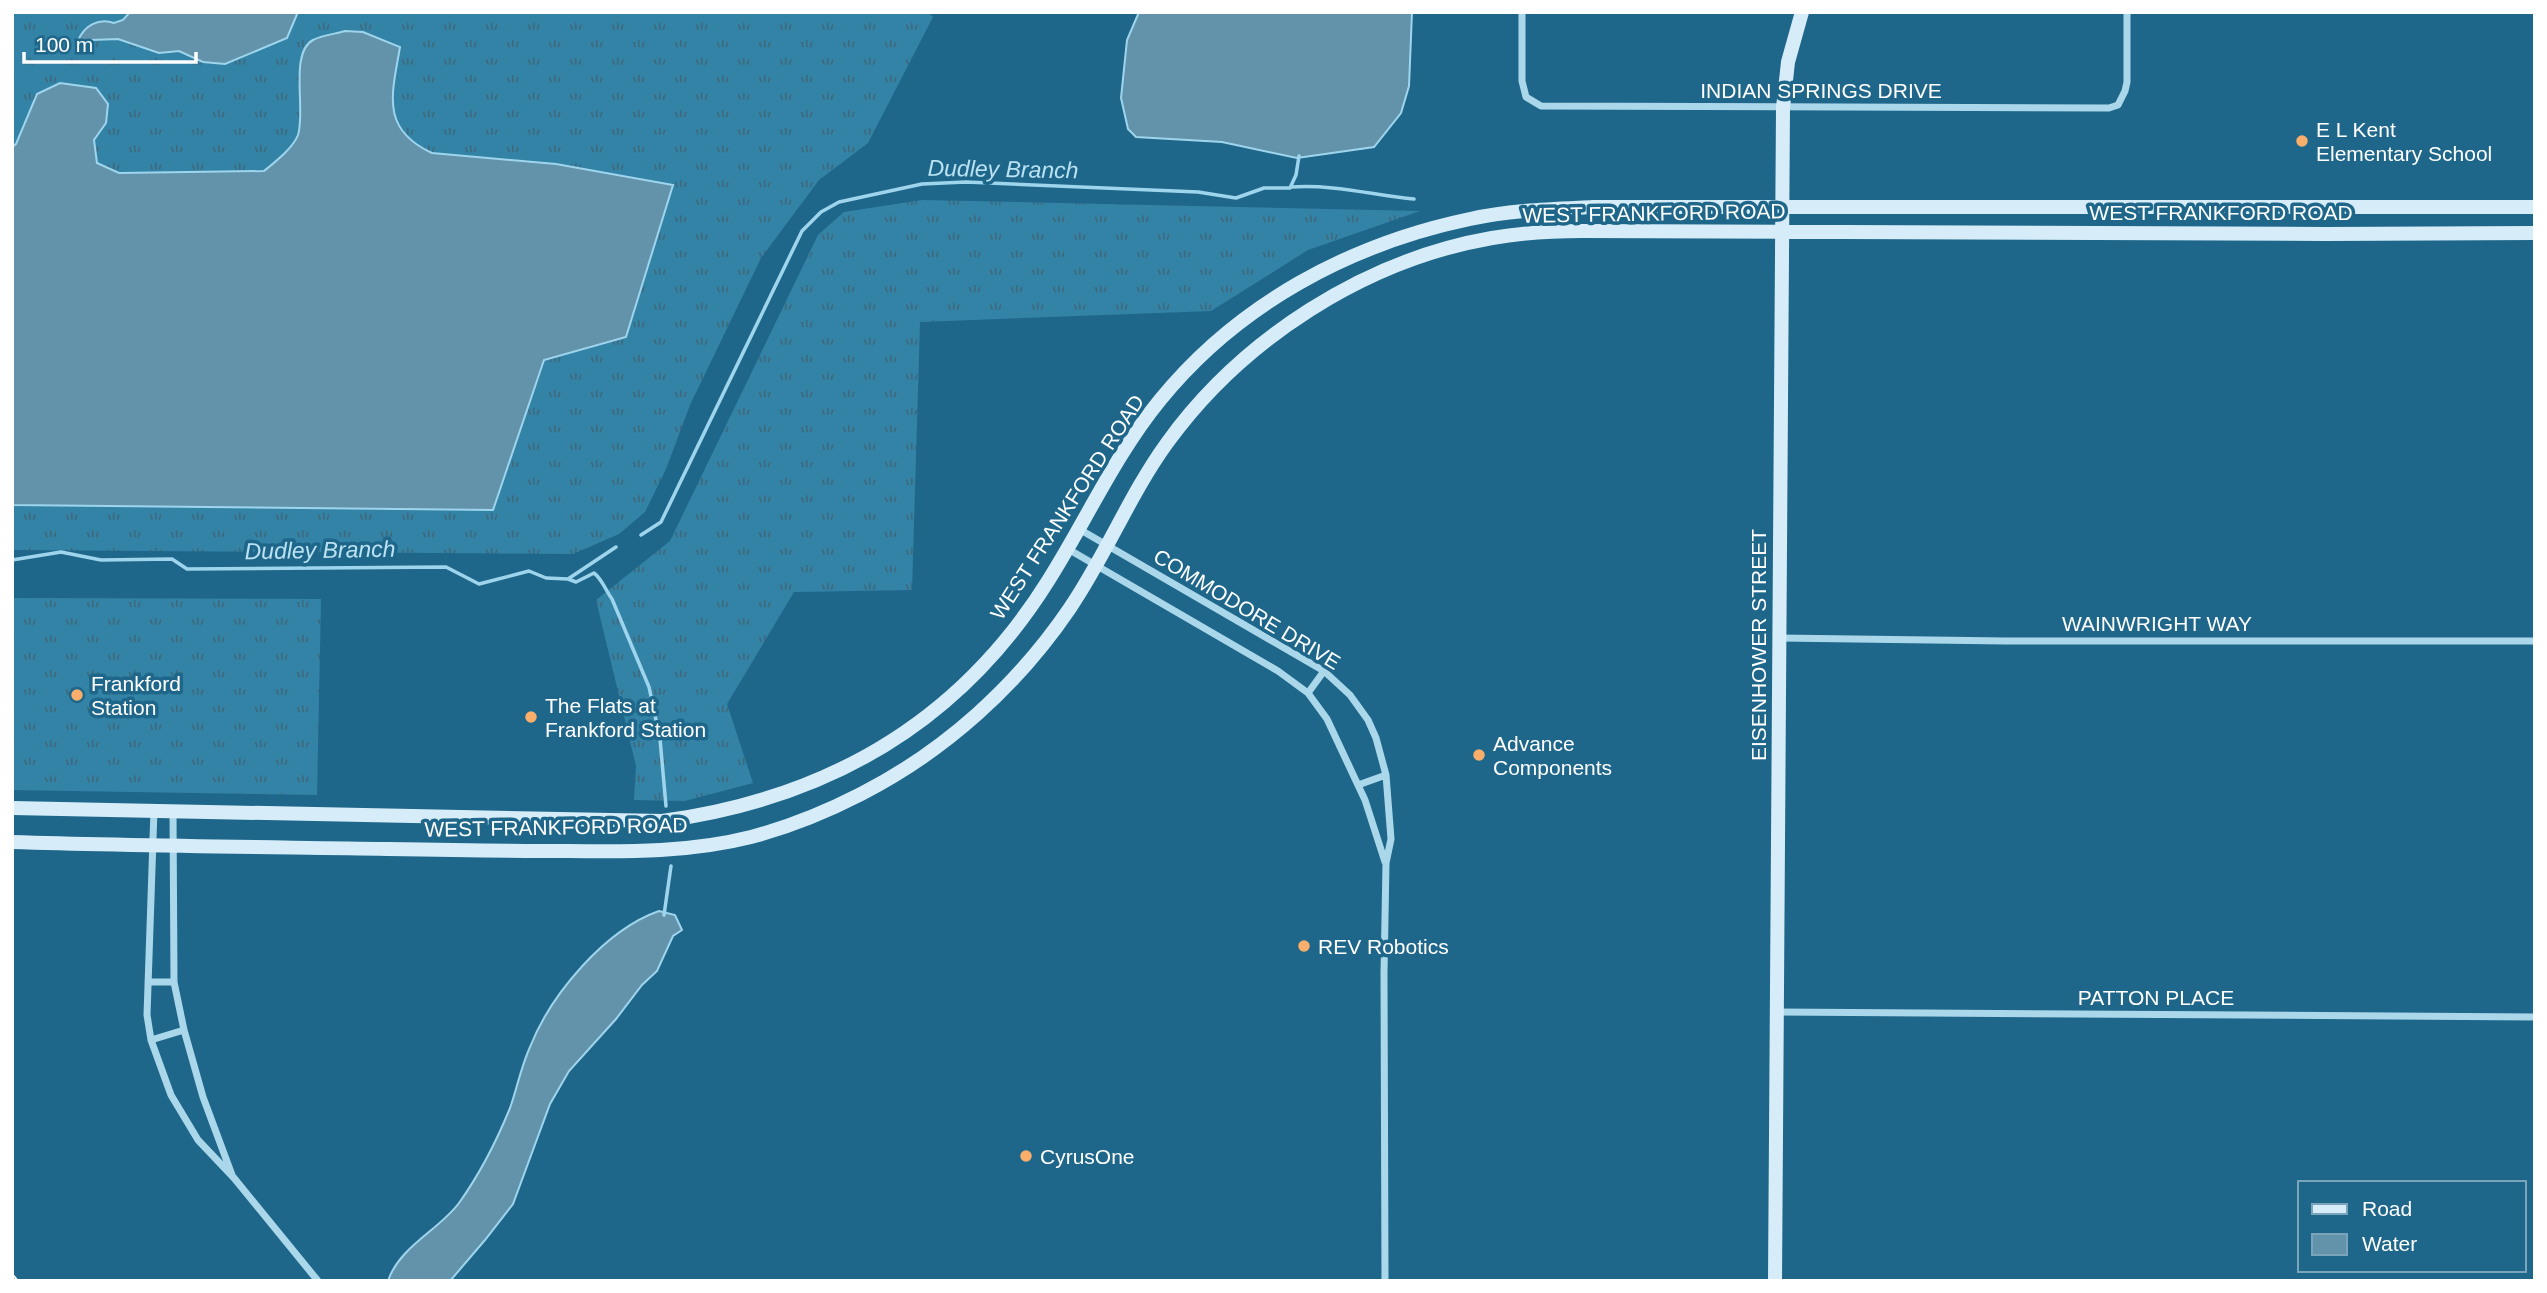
<svg xmlns="http://www.w3.org/2000/svg" width="2547" height="1293" font-family="Arial,sans-serif">
	<style>
		.grass { fill: url(#grass-tufts) }
		.water { fill: #6393ab; stroke: #9ed5ed; stroke-width: 2 }
		.lines { fill: none; stroke-linecap: round; stroke-linejoin: round }
		.stream { stroke: #9ed5ed; stroke-width: 3.5 }
		.street { stroke: #abd7eb; stroke-width: 7 }
		.secondary { stroke: #d6edf9; stroke-width: 14 }
		.tram { stroke: #fff; stroke-width: 2 }
		.poi-dot { fill: #f9af6b; stroke: #1f678a; stroke-width: 2.5 }
		.labels { text-anchor: middle; dominant-baseline: central; stroke-width: 7; stroke-linejoin: round; paint-order: stroke }
		.street-label { font-size: 21px; fill: #fff; stroke: #1f678a }
		.poi-label { font-size: 21px; fill: #fff; stroke: #1f678a; text-anchor: start }
		.water-label { font-size: 23px; font-style: italic; fill: #bae2f3; stroke: #1f678a }
	</style>
	<defs>
		<pattern id="grass-tufts" width="24" height="20" patternUnits="userSpaceOnUse" patternTransform="scale(1.75)"><rect width="24" height="20" fill="#3383a7"/><path d="M3 7l-1-3M5 7V3M7 7l1-3M15 17l-1-3M17 17v-4M19 17l1-3" fill="none" stroke="#3e6a7e"/></pattern>
	</defs>
	<rect width="100%" height="100%" fill="#1f678a"/>
	<!-- grass -->
	<path class="grass" d="M12,12H928L933,17L868,143L819,180L761,258L690,405L666,469L645,512L619,534L573,554L12,550Z
		M922,200L1420,211L1308,250L1211,311L920,322L912,590L794,592L727,704L753,783L685,801L634,800L636,766L596,600L670,541L818,235L844,212Z
		M12,598L321,599L317,795L12,790Z"/>
	<!-- water -->
	<path class="water" d="M130,12H298L287,38L225,64L203,62L179,51L159,53L118,39L91,40L82,49L78,41C84,25 99,18 114,23L123,20Z
		M1139,12H1412L1409,86L1401,113L1374,147L1297,158L1222,142L1136,137L1128,129L1121,98L1127,40Z
		M345,31L363,32L400,47C392,94 380,129 432,153L556,164L673,185L626,337L544,360L493,510L12,505V147L16,144L37,94L60,83L96,88L108,104L106,123L94,140L97,163L119,173L264,171C275,162 293,148 298,135C306,110 289,53 313,40C322,35 336,34 345,31Z
		M659,911L675,915L682,930L673,936L657,971L642,985L616,1019L569,1071L550,1104L513,1204L485,1240L450,1281H388C399,1247 439,1230 459,1203C479,1175 497,1140 510,1108C517,1088 521,1067 530,1047C551,994 605,930 659,911Z"/>
	<g class="lines">
		<!-- stream -->
		<path class="stream" d="M1291,187C1333,184 1373,195 1414,199
			M641,535L661,522L802,231L821,212L839,202L922,184L966,182L1198,192L1236,198L1264,188H1290L1296,175L1299,156
			M12,560L61,552L101,560L172,559L187,569L446,567L479,584L529,571L546,578L568,579L616,547
			M568,579L576,582L594,573C602,579 606,591 612,599L649,687L660,739L666,806
			M664,915L671,866"/>
		<!-- street -->
		<path class="street" d="M1522,12V81L1526,97L1541,106L2109,108L2118,105L2125,91L2127,82V12
			M1079,529L1324,671L1350,695L1368,720L1376,738L1386,775L1391,839L1386,863L1384,973L1385,1281
			M1068,549L1278,671L1308,693L1327,719L1365,800L1385,862
			M1779,638L2006,641H2535
			M1308,693L1324,671
			M1358,785L1386,775
			M154,810L147,1015L151,1040L171,1095L198,1140L234,1178L318,1281
			M173,811L174,982L184,1030L203,1097L232,1175
			M148,982H174
			M1776,1012L2535,1017
			M151,1040L184,1030"/>
		<!-- secondary -->
		<path class="secondary" d="M12,808L662,821C826,799 959,723 1048,581C1086,521 1115,455 1160,400C1238,304 1350,244 1470,219C1510,210 1552,209 1593,207H2535
			M12,842C137,846 262,847 387,849C447,850 508,851 569,851C630,852 692,852 751,837C789,827 826,812 861,794C945,751 1017,686 1070,608C1106,555 1130,494 1167,443C1242,339 1365,260 1492,238C1522,233 1552,231 1582,231L2326,234L2535,233
			M1775,1281L1783,108L1788,62L1802,12"/>
		<!-- tram -->
		<path class="tram" d="M12,1274L18,1281"/>
	</g>
	<!-- markers -->
	<g class="poi-dot">
		<circle cx="2302" cy="141" r="7"/>
		<circle cx="77" cy="695" r="7"/>
		<circle cx="531" cy="717" r="7"/>
		<circle cx="1479" cy="755" r="7"/>
		<circle cx="1304" cy="946" r="7"/>
		<circle cx="1026" cy="1156" r="7"/>
	</g>
	<g class="labels">
		<!-- street labels -->
		<g class="street-label">
			<text x="1821" y="90">INDIAN SPRINGS DRIVE</text>
			<text x="2221" y="212">WEST FRANKFORD ROAD</text>
			<text transform="translate(1654 213) rotate(-1)">WEST FRANKFORD ROAD</text>
			<text transform="translate(1067 507) rotate(-57)">WEST FRANKFORD ROAD</text>
			<text transform="translate(1247 609) rotate(31)">COMMODORE DRIVE</text>
			<text x="2157" y="623">WAINWRIGHT WAY</text>
			<text transform="translate(1758 645) rotate(-90)">EISENHOWER STREET</text>
			<text transform="translate(556 827) rotate(-1)">WEST FRANKFORD ROAD</text>
			<text x="2156" y="997">PATTON PLACE</text>
		</g>
		<!-- poi labels -->
		<g class="poi-label">
			<text x="2316" y="129">E L Kent<tspan x="2316" dy="24">Elementary School</tspan></text>
			<text x="91" y="683">Frankford<tspan x="91" dy="24">Station</tspan></text>
			<text x="545" y="705">The Flats at<tspan x="545" dy="24">Frankford Station</tspan></text>
			<text x="1493" y="743">Advance<tspan x="1493" dy="24">Components</tspan></text>
			<text x="1318" y="946">REV Robotics</text>
			<text x="1040" y="1156">CyrusOne</text>
		</g>
		<!-- water labels -->
		<g class="water-label">
			<text transform="translate(1003 169) rotate(1)">Dudley Branch</text>
			<text transform="translate(320 550) rotate(-1)">Dudley Branch</text>
		</g>
	</g>
	<!-- border -->
	<rect width="2547" height="1293" fill="none" stroke="#ffffff" stroke-width="28"/>
	<!-- legend -->
	<rect x="2298" y="1181" width="228" height="91" fill="#1f678a" stroke="#79a4b9" stroke-width="2"/>
	<rect x="2312" y="1204" width="35" height="10" fill="#d6edf9" stroke="#79a4b9" stroke-width="2"/>
	<text x="2362" y="1216" font-size="21" fill="#ffffff">Road</text>
	<rect x="2312" y="1234" width="35" height="21" fill="#6393ab" stroke="#79a4b9" stroke-width="2"/>
	<text x="2362" y="1251" font-size="21" fill="#ffffff">Water</text>
	<!-- scale -->
	<path d="M24 52v10h172v-10" fill="none" stroke="#ffffff" stroke-width="3.5"/>
	<text x="35" y="52" font-size="21" fill="#ffffff" stroke="#1f678a" stroke-width="5" paint-order="stroke">100 m</text>
</svg>
